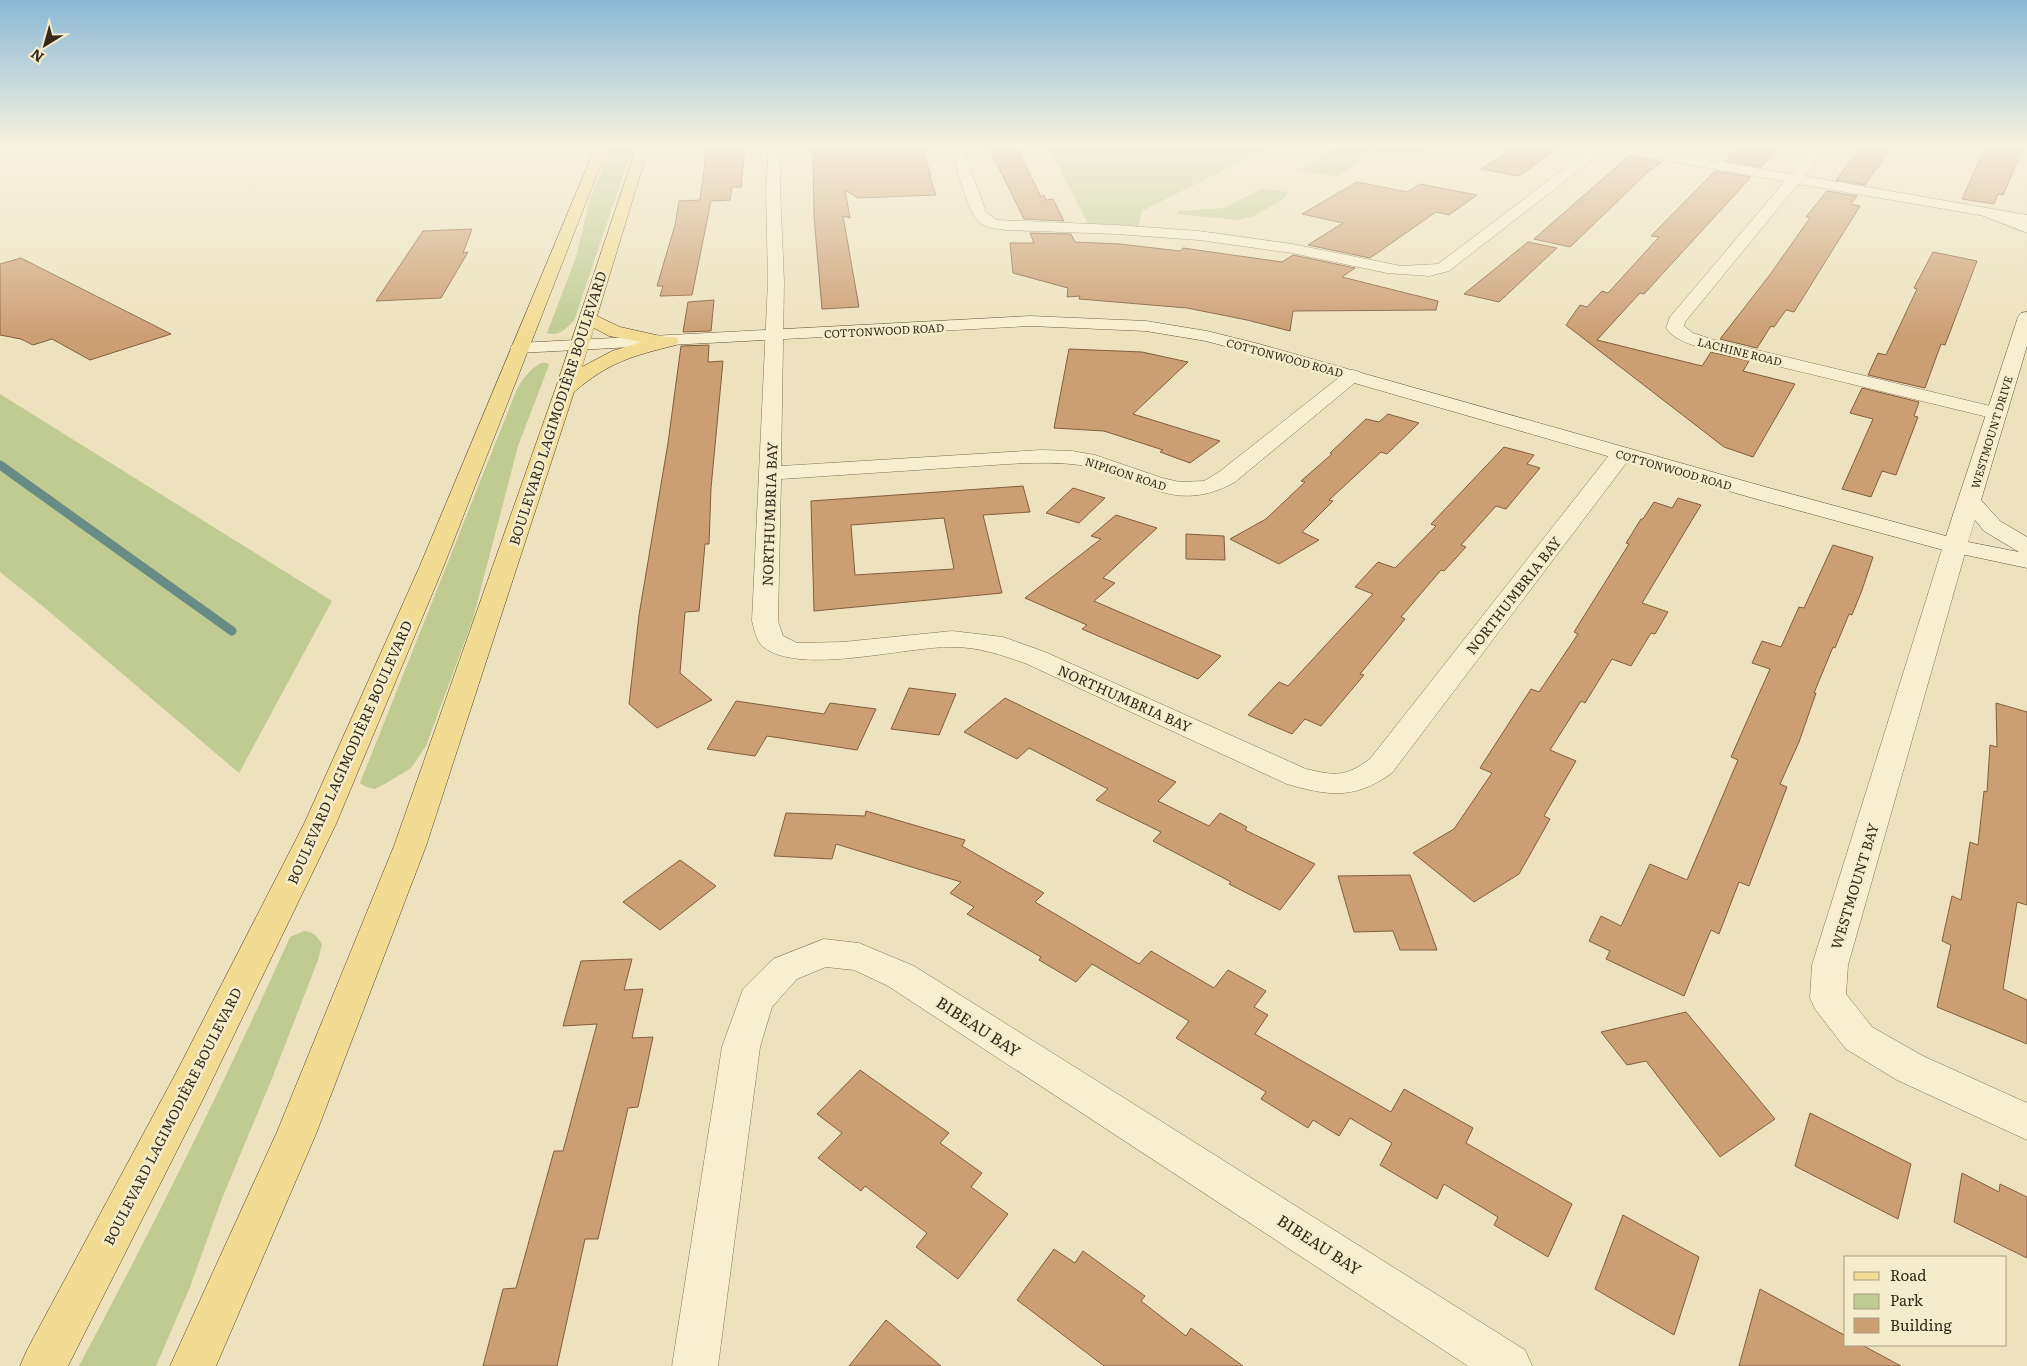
<svg xmlns="http://www.w3.org/2000/svg" width="2027" height="1366" font-family="Literata,serif">
	<style>
		.green { fill: #bfcb91 }
		.lines { fill: none; stroke-linecap: round; stroke-linejoin: round }
		.stream { stroke: #698b85; stroke-width: 9 }
		.building { fill: #cb9e73; stroke: #835e3c; fill-rule: evenodd }
		.street-casing { stroke: #857256; stroke-width: 1 }
		.secondary-casing { stroke: #66533a; stroke-width: 1 }
		.primary-casing { stroke: #52402b; stroke-width: 1 }
		.street { fill: #f8efd0; fill-rule: evenodd }
		.secondary { fill: #f8efd0; fill-rule: evenodd }
		.primary { fill: #f2db93; fill-rule: evenodd }
		.labels { text-anchor: middle; dominant-baseline: central; stroke-width: 5; stroke-linejoin: round; paint-order: stroke }
		.far-street-label { font-size: 11px; fill: #34291b; stroke: #f5eccc }
		.street-label { font-size: 14px; fill: #34291b; stroke: #f5eccc }
		.near-street-label { font-size: 16px; fill: #34291b; stroke: #f5eccc }
	</style>
	<rect width="100%" height="100%" fill="#ede2bd"/>
	<!-- green -->
	<path class="green" d="M611,146H633L574,321C566,328 559,337 547,333L576,257L589,202Z
		M1048,146H1272L1142,211L1138,227L1088,224Z
		M1339,146H1410L1427,149L1415,158L1374,150L1358,160L1362,161L1335,177L1298,169Z
		M1261,189L1278,190L1288,193L1283,199L1254,216L1238,220L1177,214L1178,211L1224,208Z
		M541,363H547L549,365L518,446L473,619L426,746L411,768L388,782L375,789L366,787L360,783L517,389C523,378 530,369 541,363Z
		M0,394L332,601L239,773L45,608L0,572Z
		M304,931C314,932 317,936 322,944L318,960L273,1076L221,1201L190,1287L156,1366H79C154,1225 225,1082 290,937Z"/>
	<g class="lines">
		<!-- stream -->
		<path class="stream" d="M0,465L232,631"/>
	</g>
	<!-- building -->
	<path class="building" d="M745,146L741,187H732L730,200L711,201L692,295L660,296L663,286H657L675,225L679,201L700,200L707,147Z
		M813,146H921L931,175H929L936,195L858,198L845,190L850,218L843,216L859,307L822,309L814,217Z
		M988,146H1016L1041,197L1044,195L1046,200L1053,199L1064,221L1024,219Z
		M1516,146H1561L1519,176L1481,169Z
		M1739,146H1781L1761,167L1725,161Z
		M1862,146H1892L1865,185L1836,180Z
		M1986,146H2024L2003,195L1998,194L1994,204L1962,199Z
		M1629,156L1661,162L1649,171L1570,247L1534,239Z
		M1715,171L1751,177L1644,294L1640,293L1597,340L1702,366L1711,352L1749,361L1743,371L1795,384L1753,457L1724,447L1566,325L1580,305L1587,307L1602,291L1608,293L1659,237L1651,236Z
		M1357,182L1407,192L1420,184L1477,195L1449,215L1436,212L1370,258L1308,245L1343,223L1302,214Z
		M1827,191L1857,196L1851,204L1860,206L1794,312L1786,310L1774,327L1771,326L1757,348L1720,339L1769,276L1810,218L1806,217Z
		M472,229L463,253L468,252L441,298L376,301L423,231Z
		M1030,233L1071,234L1075,242L1120,244L1180,251L1183,248L1282,262L1293,255L1355,268L1342,277L1438,301L1436,310L1293,311L1290,331L1247,320L1187,308L1079,299L1080,296L1067,297L1068,288L1013,273L1010,243H1034Z
		M1528,242L1557,248L1499,302L1464,294Z
		M1933,252L1977,261L1945,345L1941,344L1925,388L1868,375L1878,353L1886,355L1917,289L1914,288Z
		M21,258L171,334L90,360L52,339L33,345L21,339L0,335V264Z
		M714,300L711,331L683,332L688,302Z
		M709,345L708,362L723,361L711,488L709,544H705L699,611L685,612L680,673L712,700L657,728L629,704L639,615L668,443L681,346Z
		M1069,349L1142,352L1188,362L1133,414L1220,441L1190,463L1160,452L1163,450L1104,431L1054,428Z
		M1862,388L1919,402L1914,416L1918,417L1896,475L1882,471L1871,497L1842,489L1873,419L1850,413Z
		M1388,414L1419,423L1387,454L1381,452L1329,500L1333,501L1302,532L1319,540L1279,564L1230,539L1266,519L1305,482L1301,481L1332,454L1330,453L1366,419L1379,422Z
		M1504,447L1534,455L1527,464L1540,468L1506,509L1496,506L1461,545L1466,547L1444,571L1441,570L1401,617L1405,619L1360,674L1364,675L1321,726L1305,719L1292,734L1248,715L1279,682L1288,686L1373,594L1355,587L1378,562L1395,568L1436,526L1431,524Z
		M1023,486L1030,512L983,515L1002,593L814,611L811,501ZM944,518L954,569L855,575L851,525Z
		M1073,488L1105,498L1079,523L1046,513Z
		M1678,498L1701,505L1642,603L1668,612L1655,634L1651,633L1631,666L1612,659L1585,703L1581,701L1550,750L1576,761L1544,816L1550,819L1519,874L1474,902L1413,853L1454,829L1492,773L1480,768L1531,689L1539,692L1578,634L1574,632L1629,544L1626,543L1641,519H1643L1654,502L1672,508Z
		M1116,515L1157,528L1103,578L1115,583L1094,601L1221,656L1198,679L1082,629L1087,625L1025,598L1101,539L1091,536Z
		M1186,534L1224,536L1225,560L1186,559Z
		M1833,545L1873,557L1862,590L1852,615L1849,614L1835,648L1833,647L1814,693H1816L1799,742L1780,784L1787,787L1749,886L1739,882L1719,934L1711,930L1684,996L1606,959L1610,951L1589,941L1601,916L1621,926L1650,864L1687,880L1738,760L1731,757L1770,669L1752,663L1762,641L1781,647L1799,607L1804,608Z
		M909,688L956,694L939,735L891,729Z
		M1005,698L1176,782L1158,801L1209,826L1220,813L1247,827L1245,830L1315,864L1280,910L1229,884L1231,882L1153,841L1161,832L1096,800L1108,789L1029,748L1017,759L964,732Z
		M736,701L824,714L830,703L876,709L857,750L767,736L755,756L707,749Z
		M1996,703L2027,712V905L2017,902L2003,989L2027,1000V1044L1937,1007L1951,945L1942,941L1952,896L1961,900L1970,842L1978,845L1984,791L1987,792L1990,745L1997,747Z
		M866,811L965,840L962,846L1044,893L1035,902L1139,964L1151,951L1214,988L1228,970L1266,991L1254,1007L1268,1015L1255,1034L1391,1112L1404,1089L1473,1128L1466,1143L1572,1204L1548,1257L1494,1225L1498,1217L1444,1184L1437,1199L1380,1165L1392,1143L1350,1118L1339,1136L1313,1120L1308,1128L1261,1099L1266,1092L1176,1038L1189,1021L1092,964L1076,982L1039,960L1041,957L967,914L974,907L950,893L961,882L836,844L832,859L774,856L786,813L865,816Z
		M680,860L716,886L660,930L623,902Z
		M1410,875L1437,950H1400L1393,931L1354,932L1338,876Z
		M632,959L624,990L643,989L632,1038L653,1037L638,1107L628,1108L598,1239H585L557,1366H483L503,1289L516,1288L554,1151H563L597,1024L563,1026L581,961Z
		M1686,1012L1775,1119L1720,1157L1646,1061L1627,1065L1601,1032Z
		M860,1070L949,1133L940,1143L982,1173L971,1187L1008,1214L958,1279L916,1247L927,1233L865,1186L861,1191L818,1158L842,1133L817,1114Z
		M1810,1113L1911,1164L1898,1219L1795,1166Z
		M1962,1173L1999,1192L2000,1184L2027,1197V1258L1954,1222Z
		M1623,1215L1699,1257L1674,1335L1595,1289Z
		M1054,1249L1075,1263L1083,1251L1145,1296L1141,1301L1186,1336L1191,1328L1243,1366H1104L1017,1300Z
		M1760,1289L1846,1336V1345H1862L1901,1366H1739Z
		M886,1320L941,1366H849Z"/>
	<g class="lines">
		<defs>
			<path id="street" d="M769,146H781L780,188L784,282L781,466L1041,450L1072,451L1095,455L1162,478L1180,482L1204,481L1219,472L1346,372L1353,370L1360,372L1363,376L1235,482C1170,518 1139,473 1080,465C1041,460 1001,465 962,467C902,471 841,475 781,479L778,621L783,636L797,643L843,642L952,631L1003,637L1045,652L1306,769C1336,776 1345,777 1370,759L1614,449L1622,448L1630,449L1633,454L1392,773C1354,800 1329,796 1287,784L1027,664C1002,655 979,647 953,647C906,646 798,677 762,646C756,640 754,628 752,621L768,282L766,188Z
				M950,146H962L986,212L997,220L1116,225L1199,231L1292,244L1401,266L1438,264L1594,146H1627L1791,174L1815,146H1828L1804,176L2027,215V223L1798,184L1685,322L1684,326L1693,333L1711,339L2003,409L2006,413L2003,417L1996,419L1699,347C1686,343 1674,339 1666,328L1670,317L1785,181L1605,150L1449,271L1429,276L1387,273L1292,253L1199,240L1116,234L1006,230C997,229 987,228 980,223C967,212 956,164 950,146Z
				M1955,539L1963,541L1967,546L1848,965L1846,994L1872,1027L1923,1056L2027,1103V1140L1897,1080L1846,1049L1815,1009L1810,998L1812,965L1943,546L1947,541Z
				M824,939L859,943L914,966L1525,1350L1532,1366H1468L888,986L854,970L826,967L797,979L772,1007L760,1047L718,1366H672L722,1047L743,989L773,959Z"/>
			<path id="secondary" d="M1986,208L2027,223V233L1981,215L1979,212L1981,209Z
				M2027,312V346L1981,500L2000,521L2027,537V568L1947,551L1753,498L1247,352L1206,341L1146,331L1030,326L519,353L513,352L510,348L513,344L519,343L1030,316L1146,321L1207,331L1259,344L1769,488L1946,536L2018,317L2021,313ZM1975,520L1984,531L2019,552L1968,542Z"/>
			<path id="primary" d="M596,146H608L443,568L336,824L203,1099L68,1366H20L27,1350L175,1075L304,824L419,568Z
				M637,146H649L597,316L620,327L665,337H676L679,341L676,345C632,356 609,362 574,392L426,846L316,1134L216,1366H170L277,1132L394,846L555,390ZM594,328L609,336L642,342L612,351L582,367Z"/>
		</defs>
		<!-- street casing -->
		<use href="#street" class="street-casing"/>
		<!-- secondary casing -->
		<use href="#secondary" class="secondary-casing"/>
		<!-- primary casing -->
		<use href="#primary" class="primary-casing"/>
		<!-- street -->
		<use href="#street" class="street"/>
		<!-- secondary -->
		<use href="#secondary" class="secondary"/>
		<!-- primary -->
		<use href="#primary" class="primary"/>
	</g>
	<!-- sky -->
	<linearGradient id="sky" x2="0" y2="1"><stop stop-color="#8bb8d5"/><stop offset="0.43" stop-color="#f7f2e1"/><stop offset="1" stop-color="#f7f2e1" stop-opacity="0"/></linearGradient>
	<rect width="2027" height="337" fill="url(#sky)"/>
	<g class="labels">
		<!-- far-street labels -->
		<g class="far-street-label">
			<text transform="translate(884 330) rotate(-3)">COTTONWOOD ROAD</text>
			<text transform="translate(1740 351) rotate(14)">LACHINE ROAD</text>
			<text transform="translate(1285 357) rotate(15)">COTTONWOOD ROAD</text>
			<text transform="translate(1991 432) rotate(-73)">WESTMOUNT DRIVE</text>
			<text transform="translate(1674 469) rotate(16)">COTTONWOOD ROAD</text>
			<text transform="translate(1126 473) rotate(18)">NIPIGON ROAD</text>
		</g>
		<!-- street labels -->
		<g class="street-label">
			<text transform="translate(557 408) rotate(-72)">BOULEVARD LAGIMODIÈRE BOULEVARD</text>
			<text transform="translate(769 514) rotate(-88)">NORTHUMBRIA BAY</text>
			<text transform="translate(1513 595) rotate(-52)">NORTHUMBRIA BAY</text>
			<text transform="translate(1125 698) rotate(24)">NORTHUMBRIA BAY</text>
			<text transform="translate(349 752) rotate(-66)">BOULEVARD LAGIMODIÈRE BOULEVARD</text>
			<text transform="translate(1854 886) rotate(-73)">WESTMOUNT BAY</text>
			<text transform="translate(172 1116) rotate(-63)">BOULEVARD LAGIMODIÈRE BOULEVARD</text>
		</g>
		<!-- near-street labels -->
		<g class="near-street-label">
			<text transform="translate(979 1026) rotate(33)">BIBEAU BAY</text>
			<text transform="translate(1320 1244) rotate(33)">BIBEAU BAY</text>
		</g>
	</g>
	<!-- legend -->
	<rect x="1844" y="1256" width="162" height="90" fill="#f5eccc" stroke="#a89e85"/>
	<rect x="1854" y="1272" width="25" height="8" fill="#f2db93" stroke="#a89e85"/>
	<text x="1890" y="1281" font-size="15" fill="#34291b">Road</text>
	<rect x="1854" y="1294" width="25" height="15" fill="#bfcb91" stroke="#a89e85"/>
	<text x="1890" y="1306" font-size="15" fill="#34291b">Park</text>
	<rect x="1854" y="1318" width="25" height="15" fill="#cb9e73" stroke="#a89e85"/>
	<text x="1890" y="1331" font-size="15" fill="#34291b">Building</text>
	<!-- north arrow -->
	<g transform="translate(45 45) rotate(217)" stroke="#f5eccc" stroke-width="4" paint-order="stroke">
	<path d="M0-4L9 19L0 12L-9 19Z" fill="#34291b"/>
	<text y="-8" font-size="14" font-weight="bold" text-anchor="middle" fill="#34291b">N</text>
	</g>
</svg>
